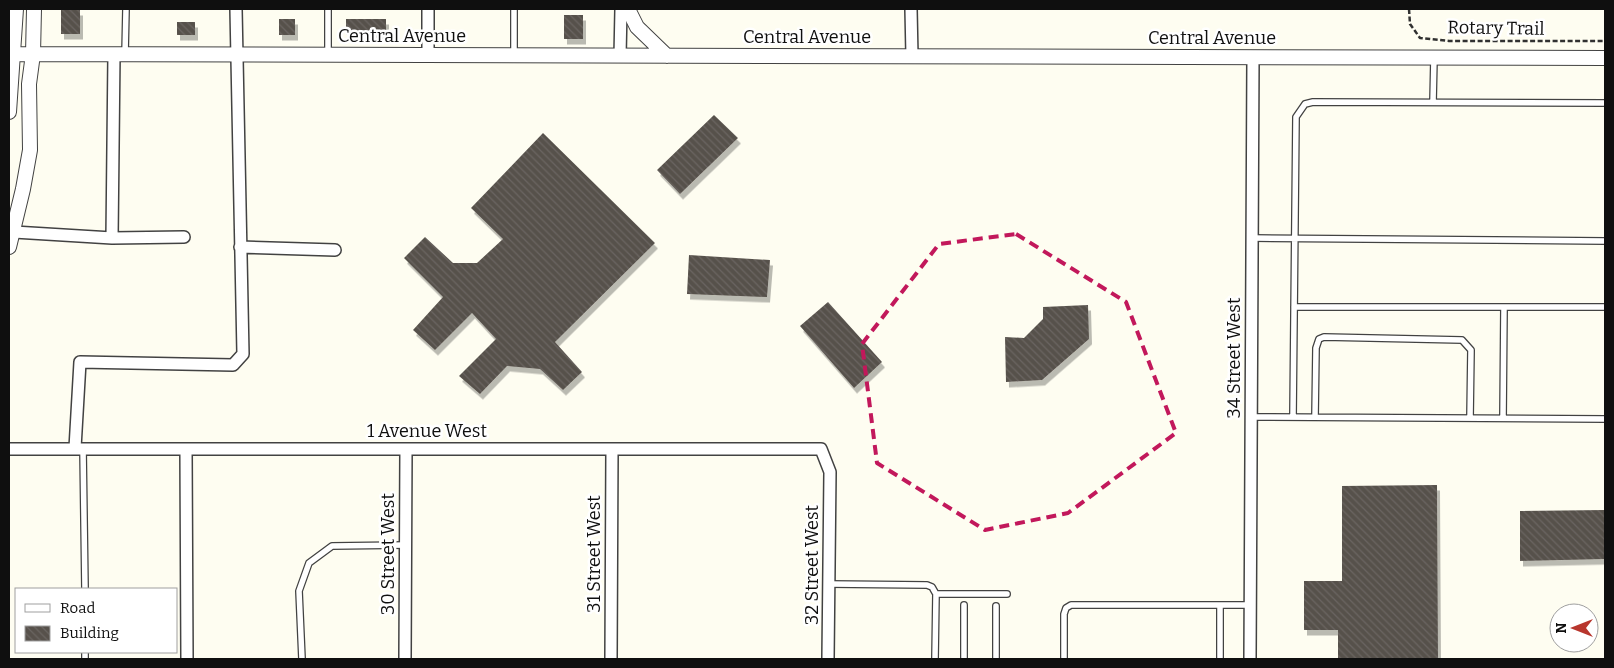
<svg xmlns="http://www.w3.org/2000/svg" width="1614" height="668" font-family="Bitter,serif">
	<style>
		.building { fill: url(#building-back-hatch); filter: url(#shadow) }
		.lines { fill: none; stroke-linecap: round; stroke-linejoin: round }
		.service-casing { stroke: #424242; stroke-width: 8 }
		.minor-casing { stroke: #424242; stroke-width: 14 }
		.tertiary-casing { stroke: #424242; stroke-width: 16 }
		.path { stroke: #313131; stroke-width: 2.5; stroke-dasharray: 5 2.5; stroke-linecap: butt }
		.service { stroke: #fff; stroke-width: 5.5 }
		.minor { stroke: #fff; stroke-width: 11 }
		.tertiary { stroke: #fff; stroke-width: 14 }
		.marked { fill: none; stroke: #c2185b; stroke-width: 4; stroke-dasharray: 10 6; stroke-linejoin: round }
		.labels { text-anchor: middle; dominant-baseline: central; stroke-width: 5; stroke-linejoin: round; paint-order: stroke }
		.street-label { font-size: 18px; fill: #0f0f0f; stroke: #fff }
	</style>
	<defs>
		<pattern id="building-back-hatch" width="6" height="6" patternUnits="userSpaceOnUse" patternTransform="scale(1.25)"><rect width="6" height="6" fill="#57514b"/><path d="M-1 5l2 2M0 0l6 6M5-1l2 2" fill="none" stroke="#6a6561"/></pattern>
		<filter id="shadow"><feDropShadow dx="3" dy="5.5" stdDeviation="0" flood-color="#0004"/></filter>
	</defs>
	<rect width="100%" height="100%" fill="#fefdf1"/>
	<!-- building -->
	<path class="building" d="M61,10H80V34H61Z
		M564,15H583V39H564Z
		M279,19H295V35H279Z
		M346,19H386V35H346Z
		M177,22H195V35H177Z
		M714,115L738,138L680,194L657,170Z
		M543,133L655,243L555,342L582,372L563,390L540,369L507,366L480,394L459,376L496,339L472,313L435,350L413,330L443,297L404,258L425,237L453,263H477L503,239L471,208Z
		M689,255L770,260L767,297L687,294Z
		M828,302L882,362L854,388L800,326Z
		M1088,305L1089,339L1042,380L1006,382L1005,337L1024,338L1043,319V307Z
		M1437,485L1438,659H1338V630H1304V581H1342V486Z
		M1605,510V559L1520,561V511Z"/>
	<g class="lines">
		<defs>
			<path id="service" d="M125,54L126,9
				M328,54V9
				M514,54V9
				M1433,102L1434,58
				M1253,238L1605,241
				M1294,307H1605
				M1252,417L1605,419
				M1293,417L1296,117L1305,104L1313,102L1605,103
				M1315,417L1316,348L1319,339L1324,337L1462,340L1471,350L1470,418
				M1503,418L1504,307
				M83,449L85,589
				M829,584L927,585L932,587L936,594L935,659
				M936,594H1007
				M996,606V659
				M85,652V659
				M302,659L299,591L309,563L332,546L406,545
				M964,659V605
				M1064,659V614L1066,608L1071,605H1250
				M1220,659V605"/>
			<path id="minor" d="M911,9L912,56
				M428,55V9
				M620,56L621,9
				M14,232L112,238L184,237
				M112,238L114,54
				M240,247L335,250
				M75,448L80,362L233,365L243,354L236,9
				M9,449H821L830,472L828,659
				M186,449L187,659
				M405,659L406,449
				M611,659L612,449
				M1250,659L1253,57"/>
			<path id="tertiary" d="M628,9L637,27L667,56
				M9,54L1605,58
				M9,112L16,9
				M9,247L23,189L30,150L29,84L33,54L34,9"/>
		</defs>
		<!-- service casing -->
		<use href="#service" class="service-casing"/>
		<!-- minor casing -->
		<use href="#minor" class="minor-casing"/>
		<!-- tertiary casing -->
		<use href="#tertiary" class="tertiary-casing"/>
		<!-- path -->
		<path class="path" d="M1409,9L1410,24L1420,38L1449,41H1605"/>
		<!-- service -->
		<use href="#service" class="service"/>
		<!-- minor -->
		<use href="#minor" class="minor"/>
		<!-- tertiary -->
		<use href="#tertiary" class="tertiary"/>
	</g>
	<!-- marked area -->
	<path class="marked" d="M1016,234L1126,302L1176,433L1068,513L985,530L877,463L862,344L939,244Z"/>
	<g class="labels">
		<!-- street labels -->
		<g class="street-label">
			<text transform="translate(1496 28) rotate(1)">Rotary Trail</text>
			<text x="402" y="36">Central Avenue</text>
			<text x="807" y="37">Central Avenue</text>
			<text x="1212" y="38">Central Avenue</text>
			<text transform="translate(1234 358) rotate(-90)">34 Street West</text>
			<text x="427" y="431">1 Avenue West</text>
			<text transform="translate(388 554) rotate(-90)">30 Street West</text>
			<text transform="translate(594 554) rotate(-90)">31 Street West</text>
			<text transform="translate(812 565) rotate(-90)">32 Street West</text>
		</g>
	</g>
	<!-- border -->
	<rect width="1614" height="668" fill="none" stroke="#0f0f0f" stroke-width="20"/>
	<!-- legend -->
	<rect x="15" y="588" width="162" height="65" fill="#ffffff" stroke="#9f9f9f"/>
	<rect x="25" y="604" width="25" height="8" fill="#ffffff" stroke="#9f9f9f"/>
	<text x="60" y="613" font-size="15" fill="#0f0f0f">Road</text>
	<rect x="25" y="626" width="25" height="15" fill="url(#building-back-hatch)" stroke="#9f9f9f"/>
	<text x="60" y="638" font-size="15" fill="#0f0f0f">Building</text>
	<!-- north arrow -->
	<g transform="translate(1574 628) rotate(270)"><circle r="24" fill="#ffffff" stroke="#9f9f9f"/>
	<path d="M0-4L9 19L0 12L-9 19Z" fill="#b8362d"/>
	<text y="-8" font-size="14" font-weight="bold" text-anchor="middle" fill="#0f0f0f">N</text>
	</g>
</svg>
